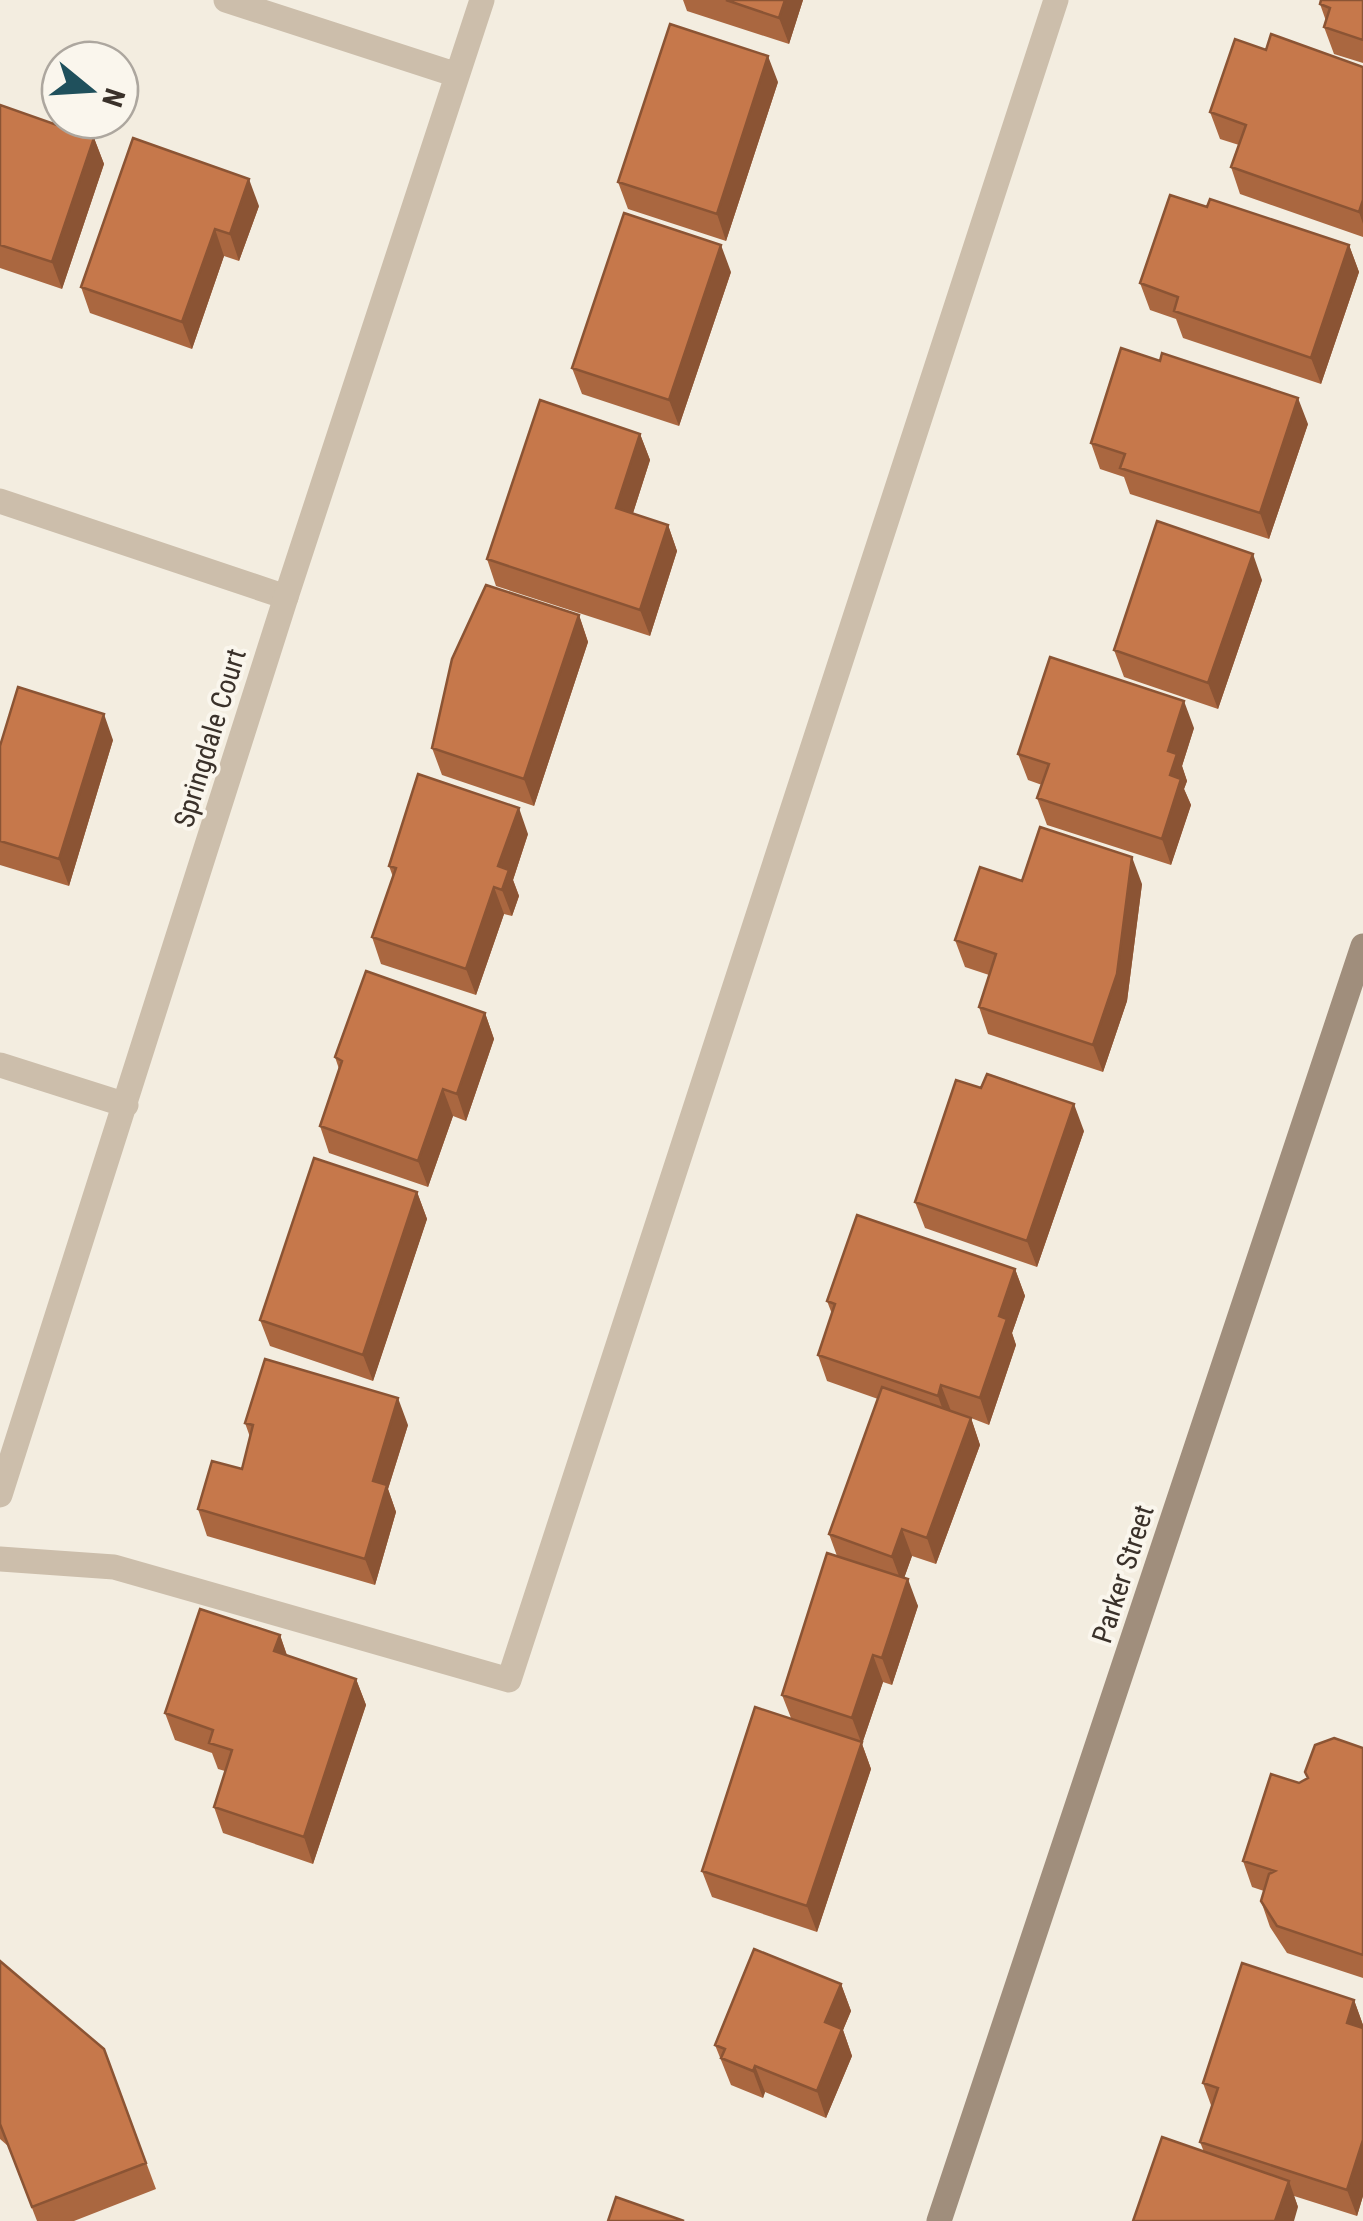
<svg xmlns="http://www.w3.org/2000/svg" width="1363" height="2221" font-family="'Roboto Condensed',sans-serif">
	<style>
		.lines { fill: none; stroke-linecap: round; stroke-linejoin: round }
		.lane { stroke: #ccbeab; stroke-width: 25 }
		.street { stroke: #ccbeab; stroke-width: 25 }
		.secondary { stroke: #a08e7c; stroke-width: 25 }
		.wall { fill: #aa6740 }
		.shaded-wall { fill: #8b5434 }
		.building { fill: #c6784b; stroke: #8b5434; stroke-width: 2.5 }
		.labels { text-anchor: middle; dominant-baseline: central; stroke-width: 8; stroke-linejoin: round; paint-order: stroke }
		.street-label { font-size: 28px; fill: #3a312a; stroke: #faf6ed }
	</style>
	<rect width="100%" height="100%" fill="#f3ede0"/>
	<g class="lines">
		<!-- lane -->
		<path class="lane" d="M0,501L286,597
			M0,1559L114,1567L509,1680L1056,0"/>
		<!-- street -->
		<path class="street" d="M226,0L457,75
			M0,1065L126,1105
			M0,1495L286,597L482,0"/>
		<!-- secondary -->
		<path class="secondary" d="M939,2221L1363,946"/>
	</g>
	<!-- wall -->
	<path class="wall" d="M683,0H803L789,44L687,11Z
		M1363,0V63L1334,54L1324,27L1326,21L1320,4Z
		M1266,50L1363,67V237L1240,194L1231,167L1239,145L1220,139L1210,112Z
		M778,82L726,241L628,209L618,182Z
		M0,105L94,138L104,164L62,289L0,268Z
		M259,206L239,261L224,256L192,349L90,313L81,287Z
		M1207,207L1349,245L1359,272L1321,384L1183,338L1176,319L1150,310L1140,283Z
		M731,272L679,426L582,394L572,368Z
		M1308,424L1269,539L1130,494L1124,477L1100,469L1091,443Z
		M640,434L650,460L633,513L668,525L677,551L650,636L496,586L487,559Z
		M1262,580L1218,709L1124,677L1114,650Z
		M579,615L588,642L534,806L442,775L432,748Z
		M1194,728L1182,766L1187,781L1184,789L1191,805L1171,865L1047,825L1037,798L1042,785L1028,780L1018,754Z
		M113,740L69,886L0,865V746Z
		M528,834L513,880L519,896L512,916L504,914L476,995L381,964L372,937L393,877L389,866Z
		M1022,881L1142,884L1127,1001L1103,1072L988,1034L979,1007L989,975L965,967L955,940Z
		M485,1013L494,1039L466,1121L453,1116L428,1187L329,1153L320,1126L339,1069L335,1057Z
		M1084,1131L1037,1267L925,1228L915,1202Z
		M417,1192L427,1219L373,1381L270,1346L260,1320Z
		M1015,1269L1025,1296L1012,1333L1016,1345L989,1425L971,1418L980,1445L936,1564L912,1556L904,1578L918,1606L892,1685L883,1682L862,1744L871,1769L817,1932L712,1897L702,1871L791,1718L782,1695L837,1556L829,1534L878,1399L827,1381L818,1355L832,1314L827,1301Z
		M245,1423L408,1425L388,1489L396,1512L375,1585L207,1536L198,1509L242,1469L250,1437Z
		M280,1635L287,1655L356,1679L366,1705L313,1864L223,1833L214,1807L225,1771L218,1769L212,1753L175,1740L165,1713Z
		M1363,1748V1978L1287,1953L1270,1927L1261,1901L1264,1891L1252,1887L1243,1861L1299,1783L1308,1778L1305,1772Z
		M0,1961L104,2049L156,2189L74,2221H37L8,2146L0,2139Z
		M841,1984L851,2011L843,2030L852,2056L826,2118L765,2092L763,2098L731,2085L715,2045Z
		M1354,2000L1363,2025V2196L1357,2216L1294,2196L1298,2207L1204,2152L1200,2142L1212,2108L1203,2083Z"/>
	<!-- shaded-wall -->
	<path class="shaded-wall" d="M785,0H803L789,44L779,18Z
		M768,56L778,82L726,241L717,214Z
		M94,138L104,164L62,289L52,262Z
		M249,179L259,206L239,261L230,234Z
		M1363,200V224L1359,212Z
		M215,229L224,256L192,349L182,322Z
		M721,245L731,272L679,426L669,400Z
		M1349,245L1359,272L1321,384L1311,358Z
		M1298,398L1308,424L1269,539L1260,513Z
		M640,434L650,460L626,535L616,508Z
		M668,525L677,551L650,636L640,610Z
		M1253,554L1262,580L1218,709L1208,683Z
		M579,615L588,642L534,806L524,779Z
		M1184,701L1194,728L1182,766L1187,781L1184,789L1191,805L1171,865L1162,839L1168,751Z
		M104,714L113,740L69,886L59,859Z
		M519,808L528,834L513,880L519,896L512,916L502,890L498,866Z
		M1132,857L1142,884L1127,1001L1103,1072L1093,1045Z
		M494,887L504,914L476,995L466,969Z
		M485,1013L494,1039L466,1121L457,1094Z
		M443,1089L453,1116L428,1187L418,1161Z
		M1074,1104L1084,1131L1037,1267L1027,1241Z
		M417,1192L427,1219L373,1381L363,1355Z
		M1015,1269L1025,1296L1012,1333L1016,1345L989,1425L980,1398L999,1316Z
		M941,1385L951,1411L947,1422L938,1396Z
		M398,1398L408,1425L388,1489L396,1512L375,1585L365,1559L373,1481Z
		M971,1418L980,1445L936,1564L927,1538Z
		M902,1529L912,1556L902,1584L892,1557Z
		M908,1579L918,1606L892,1685L882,1658Z
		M280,1635L289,1662L274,1651Z
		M873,1655L883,1682L862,1744L871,1769L817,1932L807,1906L861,1742L852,1718Z
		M356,1679L366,1705L313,1864L304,1837Z
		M841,1984L851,2011L843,2030L852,2056L826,2118L817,2091L825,2022Z
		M1354,2000L1363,2025V2029L1347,2023Z
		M755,2066L765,2092L763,2098L753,2071Z
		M1363,2140V2196L1357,2216L1347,2190Z
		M1289,2181L1298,2207L1294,2221H1275Z"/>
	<!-- building -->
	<path class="building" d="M726,0H785L779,18Z
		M1321,0H1363V40L1324,27L1330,8L1320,4Z
		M670,24L768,56L717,214L618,182Z
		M1271,34L1363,67V200L1359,212L1231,167L1246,125L1210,112L1235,39L1266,50Z
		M0,105L94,138L52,262L0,245Z
		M133,138L249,179L230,234L215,229L182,322L81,287Z
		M1170,195L1207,207L1210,199L1349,245L1311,358L1174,311L1178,297L1140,283Z
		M624,213L721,245L669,400L572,368Z
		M1121,348L1160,361L1162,353L1298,398L1260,513L1120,468L1125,454L1091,443Z
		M540,400L640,434L616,508L668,525L640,610L487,559Z
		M1157,521L1253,554L1208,683L1114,650Z
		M486,585L579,615L524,779L432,748L452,659Z
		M1050,657L1184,701L1168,751L1177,754L1170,775L1181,779L1162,839L1037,798L1049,764L1018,754Z
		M18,687L104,714L59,859L0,841V746Z
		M418,774L519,808L498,866L509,870L502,890L494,887L466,969L372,937L396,868L389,866Z
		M1040,827L1132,857L1117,974L1093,1045L979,1007L996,954L955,940L980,867L1022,881Z
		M366,971L485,1013L457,1094L443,1089L418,1161L320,1126L342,1061L335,1057Z
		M987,1074L1074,1104L1027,1241L915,1202L956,1080L981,1088Z
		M314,1158L417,1192L363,1355L260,1320Z
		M857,1215L1015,1269L999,1316L1007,1319L980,1398L941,1385L938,1396L818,1355L835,1304L827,1301Z
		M265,1359L398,1398L373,1481L387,1485L365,1559L198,1509L212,1461L242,1469L253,1425L245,1423Z
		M882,1387L971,1418L927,1538L902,1529L892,1557L829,1534Z
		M827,1553L908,1579L882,1658L873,1655L852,1718L782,1695Z
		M200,1609L280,1635L274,1651L356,1679L304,1837L214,1807L232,1750L209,1743L213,1730L165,1713Z
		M755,1707L862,1742L807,1906L702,1871Z
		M1334,1738L1363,1748V1955L1277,1926L1261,1901L1269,1874L1275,1871L1243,1861L1271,1774L1299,1783L1308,1778L1305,1772L1315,1745Z
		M754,1949L841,1984L825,2022L842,2029L817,2091L755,2066L753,2071L721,2058L725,2049L715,2045Z
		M0,1961L104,2049L146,2163L32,2207L0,2124Z
		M1242,1963L1354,2000L1347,2023L1363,2028V2140L1347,2190L1200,2142L1218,2088L1203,2083Z
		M1162,2137L1289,2181L1275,2221H1133Z
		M616,2197L684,2221H608Z"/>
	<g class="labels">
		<!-- street labels -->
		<g class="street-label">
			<text transform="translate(210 738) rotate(-73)">Springdale Court</text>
			<text transform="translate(1123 1574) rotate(-72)">Parker Street</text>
		</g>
	</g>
	<!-- north arrow -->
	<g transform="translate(90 90) rotate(108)"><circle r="48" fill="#faf6ed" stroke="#ada79f" stroke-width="2.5"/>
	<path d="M0-8L18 38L0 25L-18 38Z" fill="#1f505c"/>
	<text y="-15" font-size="28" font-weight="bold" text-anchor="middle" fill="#3a312a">N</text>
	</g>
</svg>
